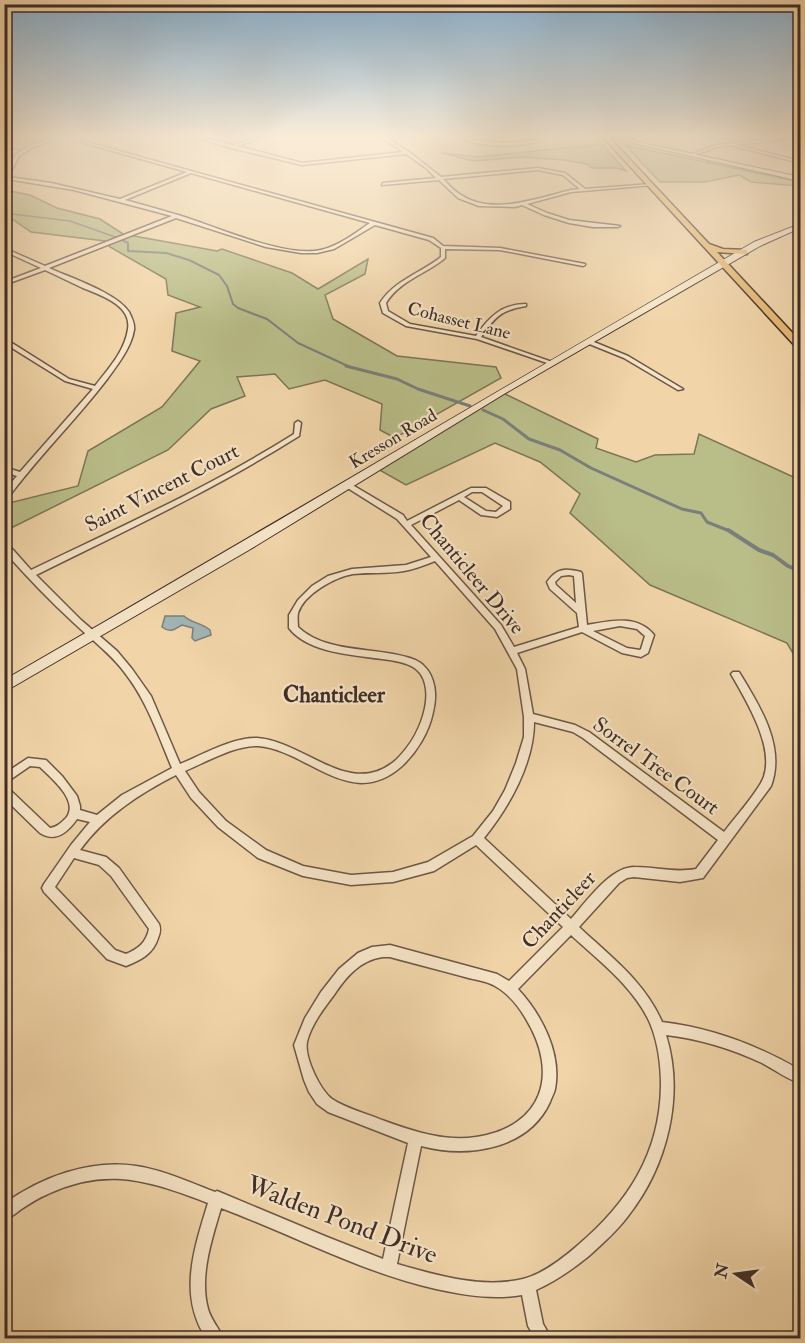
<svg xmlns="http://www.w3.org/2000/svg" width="805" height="1343" font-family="'IM FELL Double Pica',serif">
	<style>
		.green { fill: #b9bd88; stroke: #7c7558; stroke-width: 1.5 }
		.water { fill: #a1b5b4; stroke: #7a7f7c; stroke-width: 1.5 }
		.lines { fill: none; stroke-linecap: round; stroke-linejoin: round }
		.stream-far3 { stroke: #7a7f7c; stroke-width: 1.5 }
		.stream-far2 { stroke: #7a7f7c; stroke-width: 2 }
		.stream-far1 { stroke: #7a7f7c; stroke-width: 3 }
		.stream { stroke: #7a7f7c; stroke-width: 4 }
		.street-casing { stroke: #6c5748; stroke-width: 3 }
		.secondary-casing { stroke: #3f2d27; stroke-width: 2 }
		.primary-casing { stroke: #3f2d27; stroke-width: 3 }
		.street { fill: #f6e4c7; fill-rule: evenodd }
		.secondary { fill: #f6e4c7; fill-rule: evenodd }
		.primary { fill: #e8ba74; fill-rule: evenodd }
		.labels { text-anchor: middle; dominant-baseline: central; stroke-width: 4.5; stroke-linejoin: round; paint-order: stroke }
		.far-street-label { font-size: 18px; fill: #3f2d27; stroke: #f6e4c7 }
		.street-label { font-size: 21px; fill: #3f2d27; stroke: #f6e4c7 }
		.neighbourhood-label { font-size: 22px; font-weight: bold; fill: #3f2d27; stroke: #f6e4c7 }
		.near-street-label { font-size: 26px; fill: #3f2d27; stroke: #f6e4c7 }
	</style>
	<rect width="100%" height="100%" fill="#f1d5a9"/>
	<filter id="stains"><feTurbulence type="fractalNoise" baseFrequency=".00333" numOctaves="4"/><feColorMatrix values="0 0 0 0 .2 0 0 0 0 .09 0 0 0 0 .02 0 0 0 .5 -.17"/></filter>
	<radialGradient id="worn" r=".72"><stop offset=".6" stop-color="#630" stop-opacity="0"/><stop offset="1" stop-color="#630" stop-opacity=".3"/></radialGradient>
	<!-- green -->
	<path class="green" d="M5,136H63L23,151L10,148L5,158Z
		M602,144L626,171L617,168H592L587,164L564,160L524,157L473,161L443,153L477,157Z
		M625,145L800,182V186L751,182L739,175L704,182H660Z
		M5,190L30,195L57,208L100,219L123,234L217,251L222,249L292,273L318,289L368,259L365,274L325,295L333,319L397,356L496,367L501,378L395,438L380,430L382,404L325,380L289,389L275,374L237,377L245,396L211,409L168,450L5,531V504L78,486L88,451L162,407L200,361L172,351L176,313L200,307L168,295L166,279L110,247L105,241L31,232L12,219L5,216Z
		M501,392L598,439L596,448L636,462L655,455L694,454L699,434L800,480V665L787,643L650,585L570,513L580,494L540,462L495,443L406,485L376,468Z"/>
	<!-- water -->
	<path class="water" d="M165,616H184C191,623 200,622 210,630L211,635L195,641L192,638L193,628L182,625C174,630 170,633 162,627Z"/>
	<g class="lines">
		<!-- stream-far3 -->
		<path class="stream-far3" d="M4,213L70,221L118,238"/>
		<!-- stream-far2 -->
		<path class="stream-far2" d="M114,237L118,238
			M122,240L128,243V251L166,253L189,260L219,275L227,286L233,304L238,308L267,319L298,343L350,367"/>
		<!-- stream-far1 -->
		<path class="stream-far1" d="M346,366L397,379L418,389L470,406
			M483,410L503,419L529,439L560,450L591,468L682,509L701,513L707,522L732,532"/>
		<!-- stream -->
		<path class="stream" d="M728,530L759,550L773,555L788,566L800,571"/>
		<defs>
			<path id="street" d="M60,136H65L433,238L443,246L500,248L585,264V265L583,266L500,250L445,249V258C426,274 399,281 386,303L388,311L410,324L476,336C489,317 502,304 526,304V306C501,310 495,317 481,337L555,363L550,364L477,339L406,326L383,313L380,303C395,280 421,273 441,257V248L429,240L375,225L334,249L317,253H301L266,247L176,218L49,268C71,278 117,293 129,312C132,318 135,324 134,330C131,348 118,364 108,378C76,420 38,457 7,499H4V491L17,476L4,472V467L20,472L93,389L65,381L4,343V338L69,379L95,386C108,369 125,351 128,329C132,305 100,295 83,288C70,282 58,276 45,270L4,285V282L41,268L4,251V248L45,266L172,216L74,190L7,179L4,182V176L16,154L31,145ZM63,137L187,172L120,199L51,183L8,177L19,156L33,147ZM191,173L370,223C355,233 339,246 321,250C284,258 215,226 178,215C161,210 143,205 125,200Z
				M191,136H196L233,145L261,136H266L238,146L302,163L403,152L380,136H384L409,152L441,177L538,168L565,173L585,189L651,184L653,185L571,192L527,204L547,213L569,220L620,226L618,227H593L569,223L544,215L522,205L515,207L479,206L458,198L439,180L382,185L383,183L436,178L426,168L406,154L302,165L231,148ZM538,170L563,175L580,189L571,190C538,198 492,216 461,195C454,191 449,185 443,179Z
				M457,136H461L479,141L505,143L530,141L548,136H553C528,148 482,150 457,136Z
				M794,136H800V137L736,145L800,161V163L730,145L717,147L692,156L690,155L716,145Z
				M589,340L628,356L683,389L678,390L624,358L587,343L586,342Z
				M298,421L301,423L299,436C215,489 125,531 36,575L81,620L117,651L132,669L151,696L180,764C202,755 233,737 257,738C305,741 351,801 397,759C411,745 421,727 425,708C428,694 427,675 413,667C404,662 392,660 382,659C354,655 308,653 289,628V615L298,600L312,586L328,576L352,569L406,565L431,557L397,519L346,487L345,485L349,483L403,515L407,521L471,488H486L510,502V509L497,517L481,515L459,500L411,525L501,625L514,647L579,627L577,613L550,589L547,582C557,568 565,568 581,572L582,574L587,625C610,621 637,614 654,635L648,653L641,657L622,653L582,632L517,653L525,669L533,714L575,725L589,732L724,832C736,816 751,800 761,783C779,753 746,700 731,674L733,672H739C759,705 786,746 771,786L703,878L680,882L634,877L627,878L619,883L579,927C610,956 645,982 662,1022C712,1028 757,1045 800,1070V1083C787,1079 775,1070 762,1063C732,1049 700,1039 666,1035C685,1096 667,1167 628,1216C617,1231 603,1243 590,1255C573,1269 556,1281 536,1290L543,1324L551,1338H535L528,1326L522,1295C493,1300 464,1295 436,1289C361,1272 293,1235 221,1208C212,1239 199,1276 208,1309C211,1320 219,1328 223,1338H206C178,1295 194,1249 208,1203C150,1181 108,1166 48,1194C38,1198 29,1204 20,1210C15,1214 10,1218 4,1220V1204C41,1177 90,1159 136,1166C163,1170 189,1182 215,1192L217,1191L327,1237L383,1259L408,1143L341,1117L328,1112L317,1104L309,1092L304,1080L294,1045L305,1018L321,992L339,969L358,953L372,947L390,945L497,974L509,981L563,927L476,845L434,871L393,882L351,885L303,876L258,858L218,827L191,798L176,775C139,794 105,816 80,850L106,857L119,868L159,924C161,929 160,933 158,938C153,954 141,960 126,966L107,959L44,892L42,888L44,884L71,845L90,822L77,819C68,832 56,843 40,833L4,798V787L8,788L50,828C57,827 61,823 66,818C80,801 51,778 40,767L30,766L4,784V774L28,758L46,760L62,776L77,796L80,806V810L97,815L122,795L172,768C158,735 147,701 125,673C111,654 92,640 75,624C50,601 26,576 4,551V543H7L31,570C120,527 210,487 294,434L295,423ZM472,492H482L503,506L496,512L486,511L464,497ZM435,561L495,629L517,669L524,717V737L516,763L505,790L493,811L473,836L428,862L393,872L351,875L303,866L266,850L226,821L199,792L185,771C206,762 235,745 258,746C308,750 351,812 402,766C417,752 429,732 433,712C437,696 436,677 423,665C415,658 403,656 393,654C362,648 322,650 298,627C298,623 297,618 298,613C304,594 335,577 353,574C370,572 387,574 404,571C415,569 425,565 435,561ZM569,575L574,576L576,603L556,585L555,582L561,576ZM620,626L637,629L645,636L641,649L640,650L627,648L593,631ZM534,722L573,732L583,738L718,840L696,869C673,873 657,867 635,867C611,866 586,902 571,919L484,838C509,807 534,763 534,722ZM74,858L99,865L111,876L149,929C146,943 138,949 126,954L115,950L55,887ZM571,935C599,961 634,987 650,1023C658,1042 661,1065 661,1086C660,1153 628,1203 577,1246C562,1259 543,1274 523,1279C482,1289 436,1275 397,1264L421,1146C467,1158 528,1150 550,1102C551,1098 554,1094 555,1089C562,1053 541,1014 518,989ZM383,957H390C415,964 440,970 465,977C475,980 487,981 495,986C508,993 519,1007 526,1019C560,1075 542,1127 476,1137C444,1142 412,1131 382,1120C366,1113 347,1109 332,1099C320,1090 304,1057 307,1042C311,1025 324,1008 334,995C346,977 360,960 383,957Z"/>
			<path id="secondary" d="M602,136H611L800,177V181Z
				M800,224V228L760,246L504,394L249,550L4,692V680C255,536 503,387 754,242Z"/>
			<path id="primary" d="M602,136H608L709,244L723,249L747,250V254H744L717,252L800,341V349L797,348Z"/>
		</defs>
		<!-- street casing -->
		<use href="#street" class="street-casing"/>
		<!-- secondary casing -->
		<use href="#secondary" class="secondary-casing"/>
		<!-- primary casing -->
		<use href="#primary" class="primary-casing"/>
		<!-- street -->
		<use href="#street" class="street"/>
		<!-- secondary -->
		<use href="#secondary" class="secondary"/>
		<!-- primary -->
		<use href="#primary" class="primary"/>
	</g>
	<!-- sky -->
	<linearGradient id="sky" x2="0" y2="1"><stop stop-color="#8bb4d3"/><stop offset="0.42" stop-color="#f9ecd8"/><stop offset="1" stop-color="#f9ecd8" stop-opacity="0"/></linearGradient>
	<rect width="805" height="324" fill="url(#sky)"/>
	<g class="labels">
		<!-- far-street labels -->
		<g class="far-street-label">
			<text transform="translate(459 321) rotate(14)">Cohasset Lane</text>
			<text transform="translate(393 439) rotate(-31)">Kresson Road</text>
		</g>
		<!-- street labels -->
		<g class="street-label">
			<text transform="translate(162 488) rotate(-27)">Saint Vincent Court</text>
			<text transform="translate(472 574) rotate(50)">Chanticleer Drive</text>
			<text transform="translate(656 766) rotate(36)">Sorrel Tree Court</text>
			<text transform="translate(559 910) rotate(-47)">Chanticleer</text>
		</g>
		<!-- neighbourhood labels -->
		<g class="neighbourhood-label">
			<text x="334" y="695">Chanticleer</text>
		</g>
		<!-- near-street labels -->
		<g class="near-street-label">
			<text transform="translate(342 1220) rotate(21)">Walden Pond Drive</text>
		</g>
	</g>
	<!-- margin -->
	<rect width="805" height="1343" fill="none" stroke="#f1d5a9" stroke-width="24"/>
	<rect x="6" y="6" width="793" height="1331" fill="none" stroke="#3f2d27" stroke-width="3"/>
	<rect x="12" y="12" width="781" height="1319" fill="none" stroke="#3f2d27" stroke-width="1.5"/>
	<!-- north arrow -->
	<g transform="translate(736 1274) rotate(283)" stroke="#f6e4c7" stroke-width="4.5" paint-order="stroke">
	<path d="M0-4.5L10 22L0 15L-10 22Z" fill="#3f2d27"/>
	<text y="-9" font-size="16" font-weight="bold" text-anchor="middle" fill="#3f2d27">N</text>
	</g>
	<rect width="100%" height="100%" filter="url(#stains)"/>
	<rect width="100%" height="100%" fill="url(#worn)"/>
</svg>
